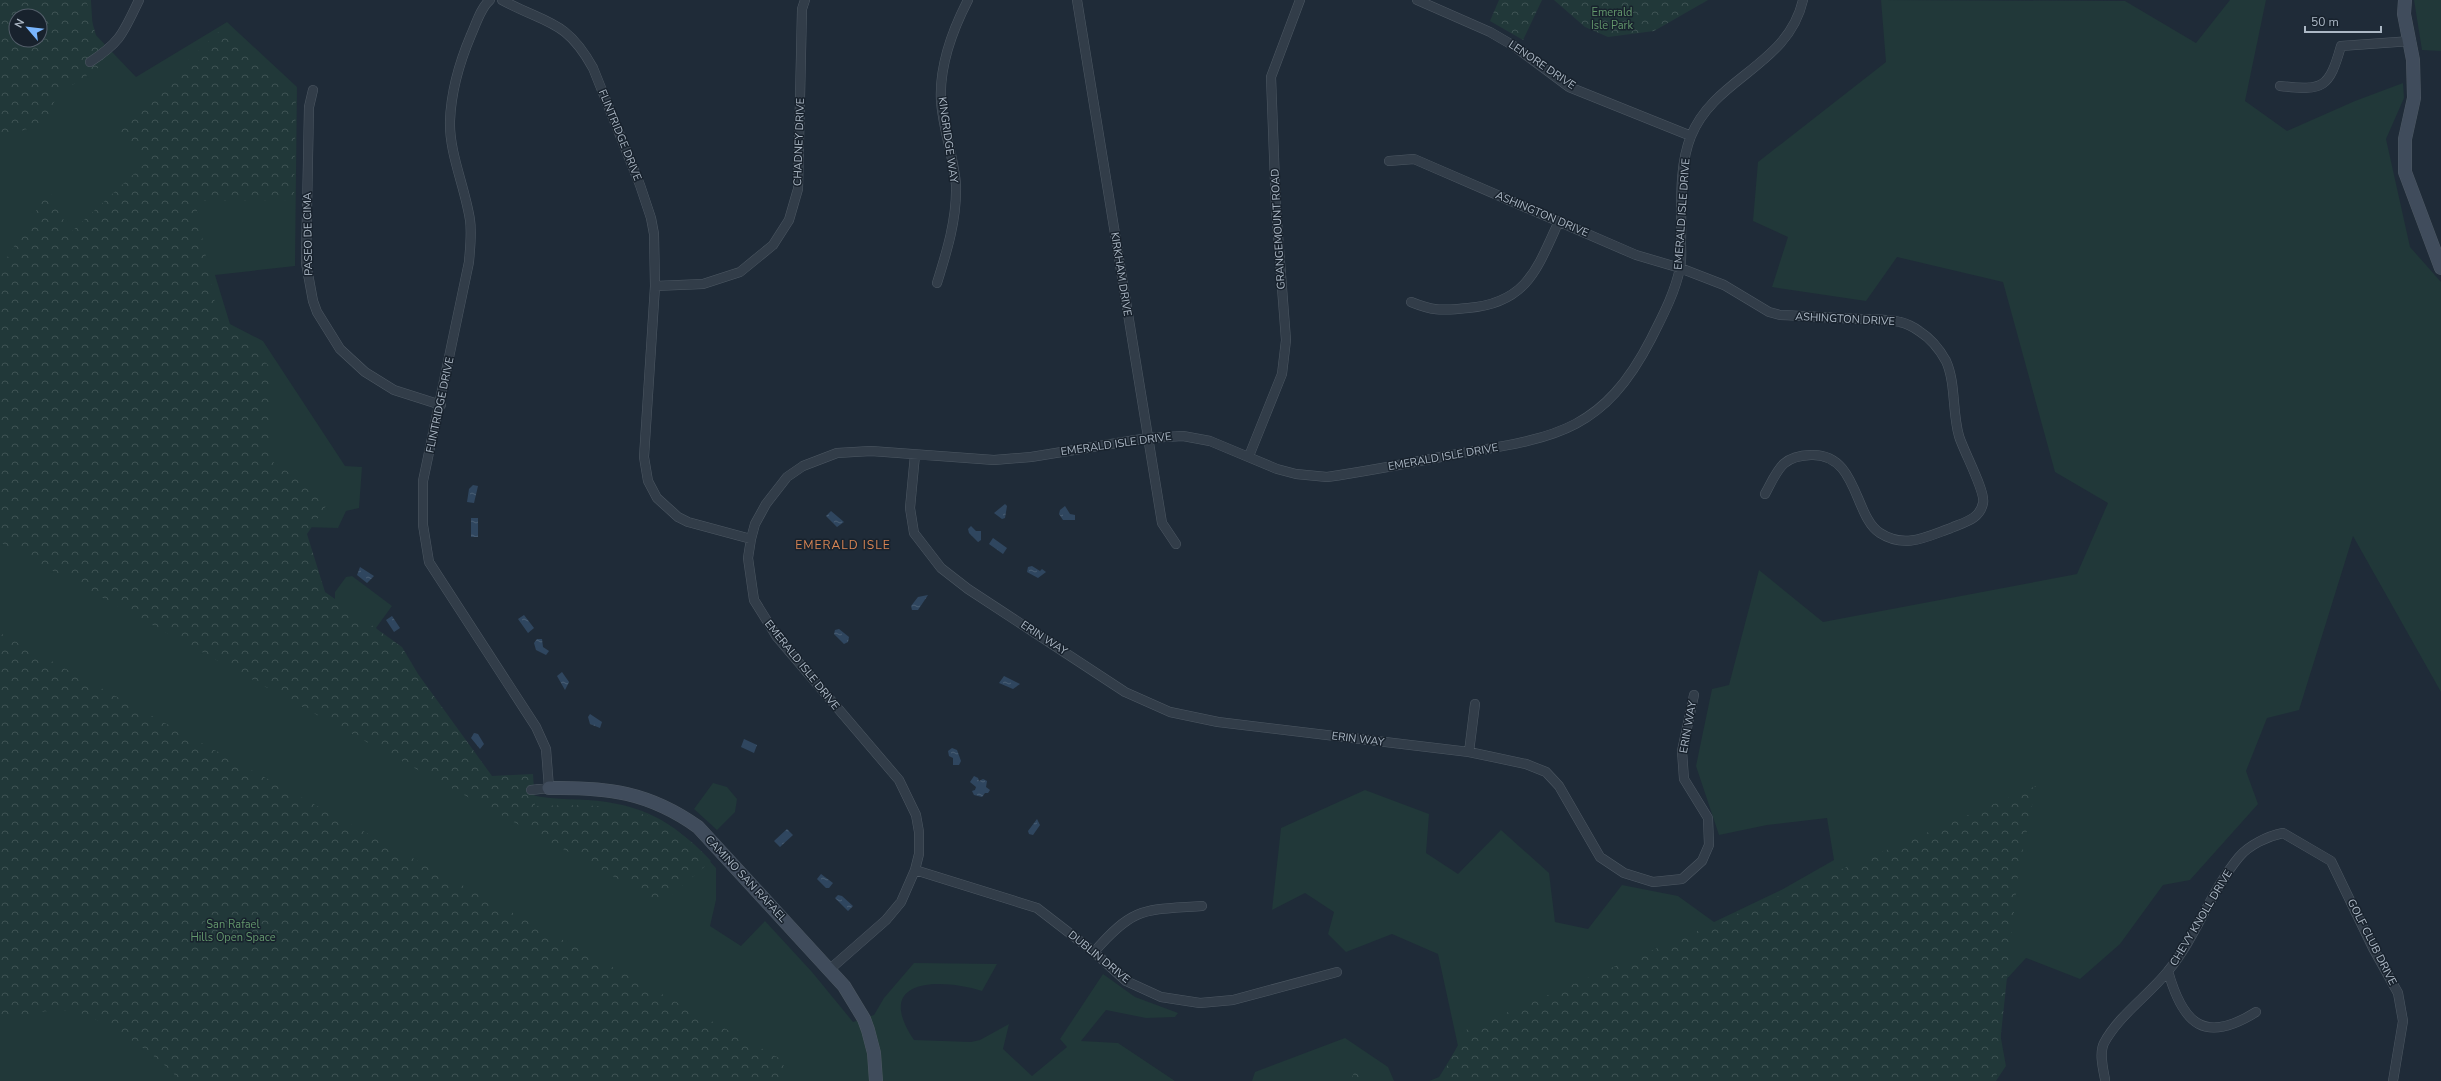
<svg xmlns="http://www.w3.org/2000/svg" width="2441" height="1081" font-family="'Nunito Sans',sans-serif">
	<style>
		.grass { fill: #213839; fill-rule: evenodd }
		.park { fill: url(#park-crowns); fill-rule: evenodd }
		.water { fill: url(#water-ripples) }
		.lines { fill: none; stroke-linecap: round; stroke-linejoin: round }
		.street-casing { stroke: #4d5863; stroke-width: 10 }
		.secondary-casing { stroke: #4d5863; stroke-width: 14 }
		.street { stroke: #323d49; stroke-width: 9 }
		.secondary { stroke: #404c5c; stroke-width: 13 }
		.labels { text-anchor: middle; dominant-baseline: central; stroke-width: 3; stroke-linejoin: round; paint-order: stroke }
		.park-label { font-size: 11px; fill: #63976c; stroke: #18222d }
		.street-label { font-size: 11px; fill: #acb8c5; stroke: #18222d }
		.neighbourhood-label { font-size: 12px; letter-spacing: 1px; fill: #d98554; stroke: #18222d }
	</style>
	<defs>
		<pattern id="park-crowns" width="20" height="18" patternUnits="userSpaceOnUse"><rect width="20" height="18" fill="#213839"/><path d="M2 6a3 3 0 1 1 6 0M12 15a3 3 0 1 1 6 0" fill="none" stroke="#3f5354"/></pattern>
		<pattern id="water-ripples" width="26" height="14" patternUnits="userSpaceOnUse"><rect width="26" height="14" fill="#2f465f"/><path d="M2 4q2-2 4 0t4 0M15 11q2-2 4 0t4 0" fill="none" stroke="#4a5f74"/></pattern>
	</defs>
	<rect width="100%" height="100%" fill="#1f2b38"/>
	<!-- grass -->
	<path class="grass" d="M0,0H91L93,32L136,77L227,22L297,87L295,266L215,275L230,324L263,341L345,466L362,467L359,508L346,511L338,528L302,527L304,580L335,599V592L346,577L352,576L392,606L376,628L394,649L482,776H530L531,795C557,801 582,798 607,802C658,810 683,831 716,868V900L710,926L741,946L765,921L812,972L853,1022L874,1015L884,998L914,963L997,964L982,991C940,978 872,978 914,1040L971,1042L980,1040L1009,1024L1003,1049L1032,1076L1067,1047L1060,1039L1103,974L1135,997L1178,1013L1175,1017L1146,1018L1106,1010L1081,1041L1118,1043L1175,1081H0ZM16,16H40V40H16Z
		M1881,0L2125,1L2196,43L2230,0H2266L2245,101L2287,131L2355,101L2403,83L2404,98L2386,139L2410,247L2441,282V692L2353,536L2299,710L2267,718L2246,771L2258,804L2190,880L2163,885L2120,944L2080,979L2026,958L1993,994L2006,1066L1996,1081H1429L1439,1077L1458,1046L1438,954L1392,934L1346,952L1328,934L1334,912L1305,893L1272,910L1281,828L1365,790L1429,814L1426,853L1458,874L1501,830L1549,873L1555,922L1588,929L1622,885L1678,896L1714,922L1783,889L1834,860L1827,818L1767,825L1719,835L1696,766L1712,689L1729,685L1759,570L1823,622L2077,574L2108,503L2055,472L2003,282L1897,257L1866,301L1772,287L1788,237L1753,221L1758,162L1886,62Z
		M2414,0H2441V51L2422,50Z
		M713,783L727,787L737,799L735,812L717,830L694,809Z
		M1345,1038L1388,1067L1394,1081H1252L1255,1072Z"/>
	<!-- park -->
	<path class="park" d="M0,0H86L104,64L63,91L54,102L49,114L38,126L6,135L0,140ZM16,16H40V40H16Z
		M1499,0H1542L1523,40L1490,21Z
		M1554,0H1708L1654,31L1608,37L1585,27Z
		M224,27L269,74L296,91L294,200L195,201L217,313L271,368L270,460L330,500L307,534L325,592L402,647L418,674L492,776L533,774L535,806C608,804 658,802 711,861L662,903L0,542V269L49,190L70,233L148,161L116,127Z
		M0,633L779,1058L793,1081H180C164,1059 99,1015 72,1011C50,1008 20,1015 0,1024Z
		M2036,786L2018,874L1996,1081H1439L1466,1030Z
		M1355,1071L1375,1081H1350Z"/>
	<!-- water -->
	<path class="water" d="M473,485L478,486L474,503L467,502L469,489Z
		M1005,504L1007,506L1005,518L1002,519L994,513Z
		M1065,506L1070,514L1075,515V520H1063L1059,514L1060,510Z
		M831,511L844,522L837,527L826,516Z
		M471,518H478V537H471Z
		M971,526L976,531H981V540L978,542L969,533L968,529Z
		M993,538L1007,548L1003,554L989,544Z
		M1032,566L1040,571L1042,569L1046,572L1038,578L1027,572L1028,567Z
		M360,567L374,576L367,583L357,575Z
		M928,595L918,610H912L911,606L918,597Z
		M524,615L534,628L528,633L518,619Z
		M392,616L400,628L394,632L386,620Z
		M839,629L849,637L848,642L844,644L834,634L835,630Z
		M537,639H542L543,647L549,651L546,655L536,650L534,643Z
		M562,672L569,682L565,690L557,676Z
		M1004,676L1020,684L1013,689L999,683Z
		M590,714L602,722L600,728L590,724L588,717Z
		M474,733L478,734L484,744L480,749L471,738Z
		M744,739L757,745L754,753L741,747Z
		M952,748L957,750L961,761L959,765H953V758L949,756L948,751Z
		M974,776L978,778L979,781L983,779L987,781L986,787L990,790L988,793H985L982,797L974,795L972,791L975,790L976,787L970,782Z
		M1037,819L1040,825L1033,835L1029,834L1028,831Z
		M787,829L793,835L780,847L774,841Z
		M821,874L833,883L829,888H826L817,879Z
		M838,895L842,896L853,906L848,911L835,898Z"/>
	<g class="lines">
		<defs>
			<path id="street" d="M490,0C481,7 476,24 471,35C460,61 451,92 450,121C449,153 465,187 470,220C472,234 470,248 469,262L423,481V525L429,562L536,727L546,749L549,788L531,790
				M502,0C546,24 566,19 593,68L640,185L651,218L654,234L655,286L644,457L648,481L657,498L678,517L688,522L751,539
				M1077,0L1162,523L1176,544
				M1417,0L1490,32L1514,46L1569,87L1691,136
				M90,62C121,42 123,33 139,0
				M2280,86C2324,91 2329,88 2341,46L2411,41
				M313,90L309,107L306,263L313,301L317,312L340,349L365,372L394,390L441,405
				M1389,161L1414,159L1636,255L1680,268L1724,285L1769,312L1780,315C1807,316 1835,318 1862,319C1874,320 1887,319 1900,322C1905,323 1914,327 1919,331C1930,338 1940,350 1946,361C1956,383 1952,412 1959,436C1963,450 1986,492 1983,503C1980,519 1965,522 1951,528C1926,537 1905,549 1880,533C1854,517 1858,453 1811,455C1781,456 1778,470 1765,494
				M937,283C947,251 957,219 956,185C954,157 943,130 941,101C939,65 952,31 968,0
				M655,286L703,284L740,272L773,245L789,220L798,189L802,9L805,0
				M1411,302C1436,312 1442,310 1468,308C1527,303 1537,269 1559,221
				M915,455L910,508L914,533L941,568L968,589L1125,692L1170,712L1218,722L1469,752L1526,764L1546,772L1559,786L1600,857L1624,873L1653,882L1682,879L1702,861L1709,845L1708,818L1684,779L1682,751L1694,695
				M1249,456L1282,374L1286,340L1276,209L1271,77L1300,0
				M1469,752L1475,704
				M915,870L1037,908L1094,952L1126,981L1161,997L1200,1003L1233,1000L1337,972
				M1094,952C1134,906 1144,910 1202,906
				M829,970L886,920L901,902L915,870L919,854V832L916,815L899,780L777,637L754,600L748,558L751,539L755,524L766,504L787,477L803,466L837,453L871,451L994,460L1031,457L1148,438L1183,436L1210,441L1277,469L1296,474L1327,477C1369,471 1410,463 1451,455C1550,438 1601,436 1651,339C1662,317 1675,293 1680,268C1682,260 1681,250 1681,242C1682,208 1678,168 1691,136C1715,77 1788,66 1803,0
				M2168,971C2183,1025 2205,1044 2256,1012
				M2105,1079C2103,1069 2099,1053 2104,1043C2119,1015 2149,995 2168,971C2197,936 2210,892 2239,857C2249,845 2268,836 2283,833L2331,861L2373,948L2398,993L2403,1021L2393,1081"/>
			<path id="secondary" d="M2405,0L2404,14L2413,60L2414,98L2405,139V172L2441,268
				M549,788C607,787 649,792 698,827L844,986L864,1019L868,1030L874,1053L876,1081"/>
		</defs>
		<!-- street casing -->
		<use href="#street" class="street-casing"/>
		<!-- secondary casing -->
		<use href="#secondary" class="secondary-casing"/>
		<!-- street -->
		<use href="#street" class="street"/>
		<!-- secondary -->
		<use href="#secondary" class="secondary"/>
	</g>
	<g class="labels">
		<!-- park labels -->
		<g class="park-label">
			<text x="1612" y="12">Emerald<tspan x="1612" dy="13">Isle Park</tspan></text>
			<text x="233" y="924">San Rafael<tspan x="233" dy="13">Hills Open Space</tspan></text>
		</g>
		<!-- street labels -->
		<g class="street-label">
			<text transform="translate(1542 65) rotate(34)">LENORE DRIVE</text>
			<text transform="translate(620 135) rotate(68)">FLINTRIDGE DRIVE</text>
			<text transform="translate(948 140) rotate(82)">KINGRIDGE WAY</text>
			<text transform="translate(799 142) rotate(-88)">CHADNEY DRIVE</text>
			<text transform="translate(1542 214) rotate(23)">ASHINGTON DRIVE</text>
			<text transform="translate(1682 214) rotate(-86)">EMERALD ISLE DRIVE</text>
			<text transform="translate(1278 229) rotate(-93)">GRANGEMOUNT ROAD</text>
			<text transform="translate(308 234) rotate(-91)">PASEO DE CIMA</text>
			<text transform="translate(1121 274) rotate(81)">KIRKHAM DRIVE</text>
			<text transform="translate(1845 319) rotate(3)">ASHINGTON DRIVE</text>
			<text transform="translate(440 405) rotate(-78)">FLINTRIDGE DRIVE</text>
			<text transform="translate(1116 444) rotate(-8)">EMERALD ISLE DRIVE</text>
			<text transform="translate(1443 457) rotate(-10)">EMERALD ISLE DRIVE</text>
			<text transform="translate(1044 638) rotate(33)">ERIN WAY</text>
			<text transform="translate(802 665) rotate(51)">EMERALD ISLE DRIVE</text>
			<text transform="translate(1688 727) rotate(-80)">ERIN WAY</text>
			<text transform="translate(1358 739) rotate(7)">ERIN WAY</text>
			<text transform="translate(746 879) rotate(47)">CAMINO SAN RAFAEL</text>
			<text transform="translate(2201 918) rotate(-59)">CHEVY KNOLL DRIVE</text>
			<text transform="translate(2372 942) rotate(63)">GOLF CLUB DRIVE</text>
			<text transform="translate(1099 957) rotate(39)">DUBLIN DRIVE</text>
		</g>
		<!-- neighbourhood labels -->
		<g class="neighbourhood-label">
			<text x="843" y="545">EMERALD ISLE</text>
		</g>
	</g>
	<!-- north arrow -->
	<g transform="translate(28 28) rotate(298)"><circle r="19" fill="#18222d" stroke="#535e6a"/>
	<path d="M0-3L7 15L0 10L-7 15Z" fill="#79b5fd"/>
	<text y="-6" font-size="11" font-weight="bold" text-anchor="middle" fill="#acb8c5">N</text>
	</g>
	<!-- scale -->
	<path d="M2305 26v6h76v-6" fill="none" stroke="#acb8c5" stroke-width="2"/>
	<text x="2311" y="26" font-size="12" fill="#acb8c5" stroke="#18222d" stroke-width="3" paint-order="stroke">50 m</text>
</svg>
